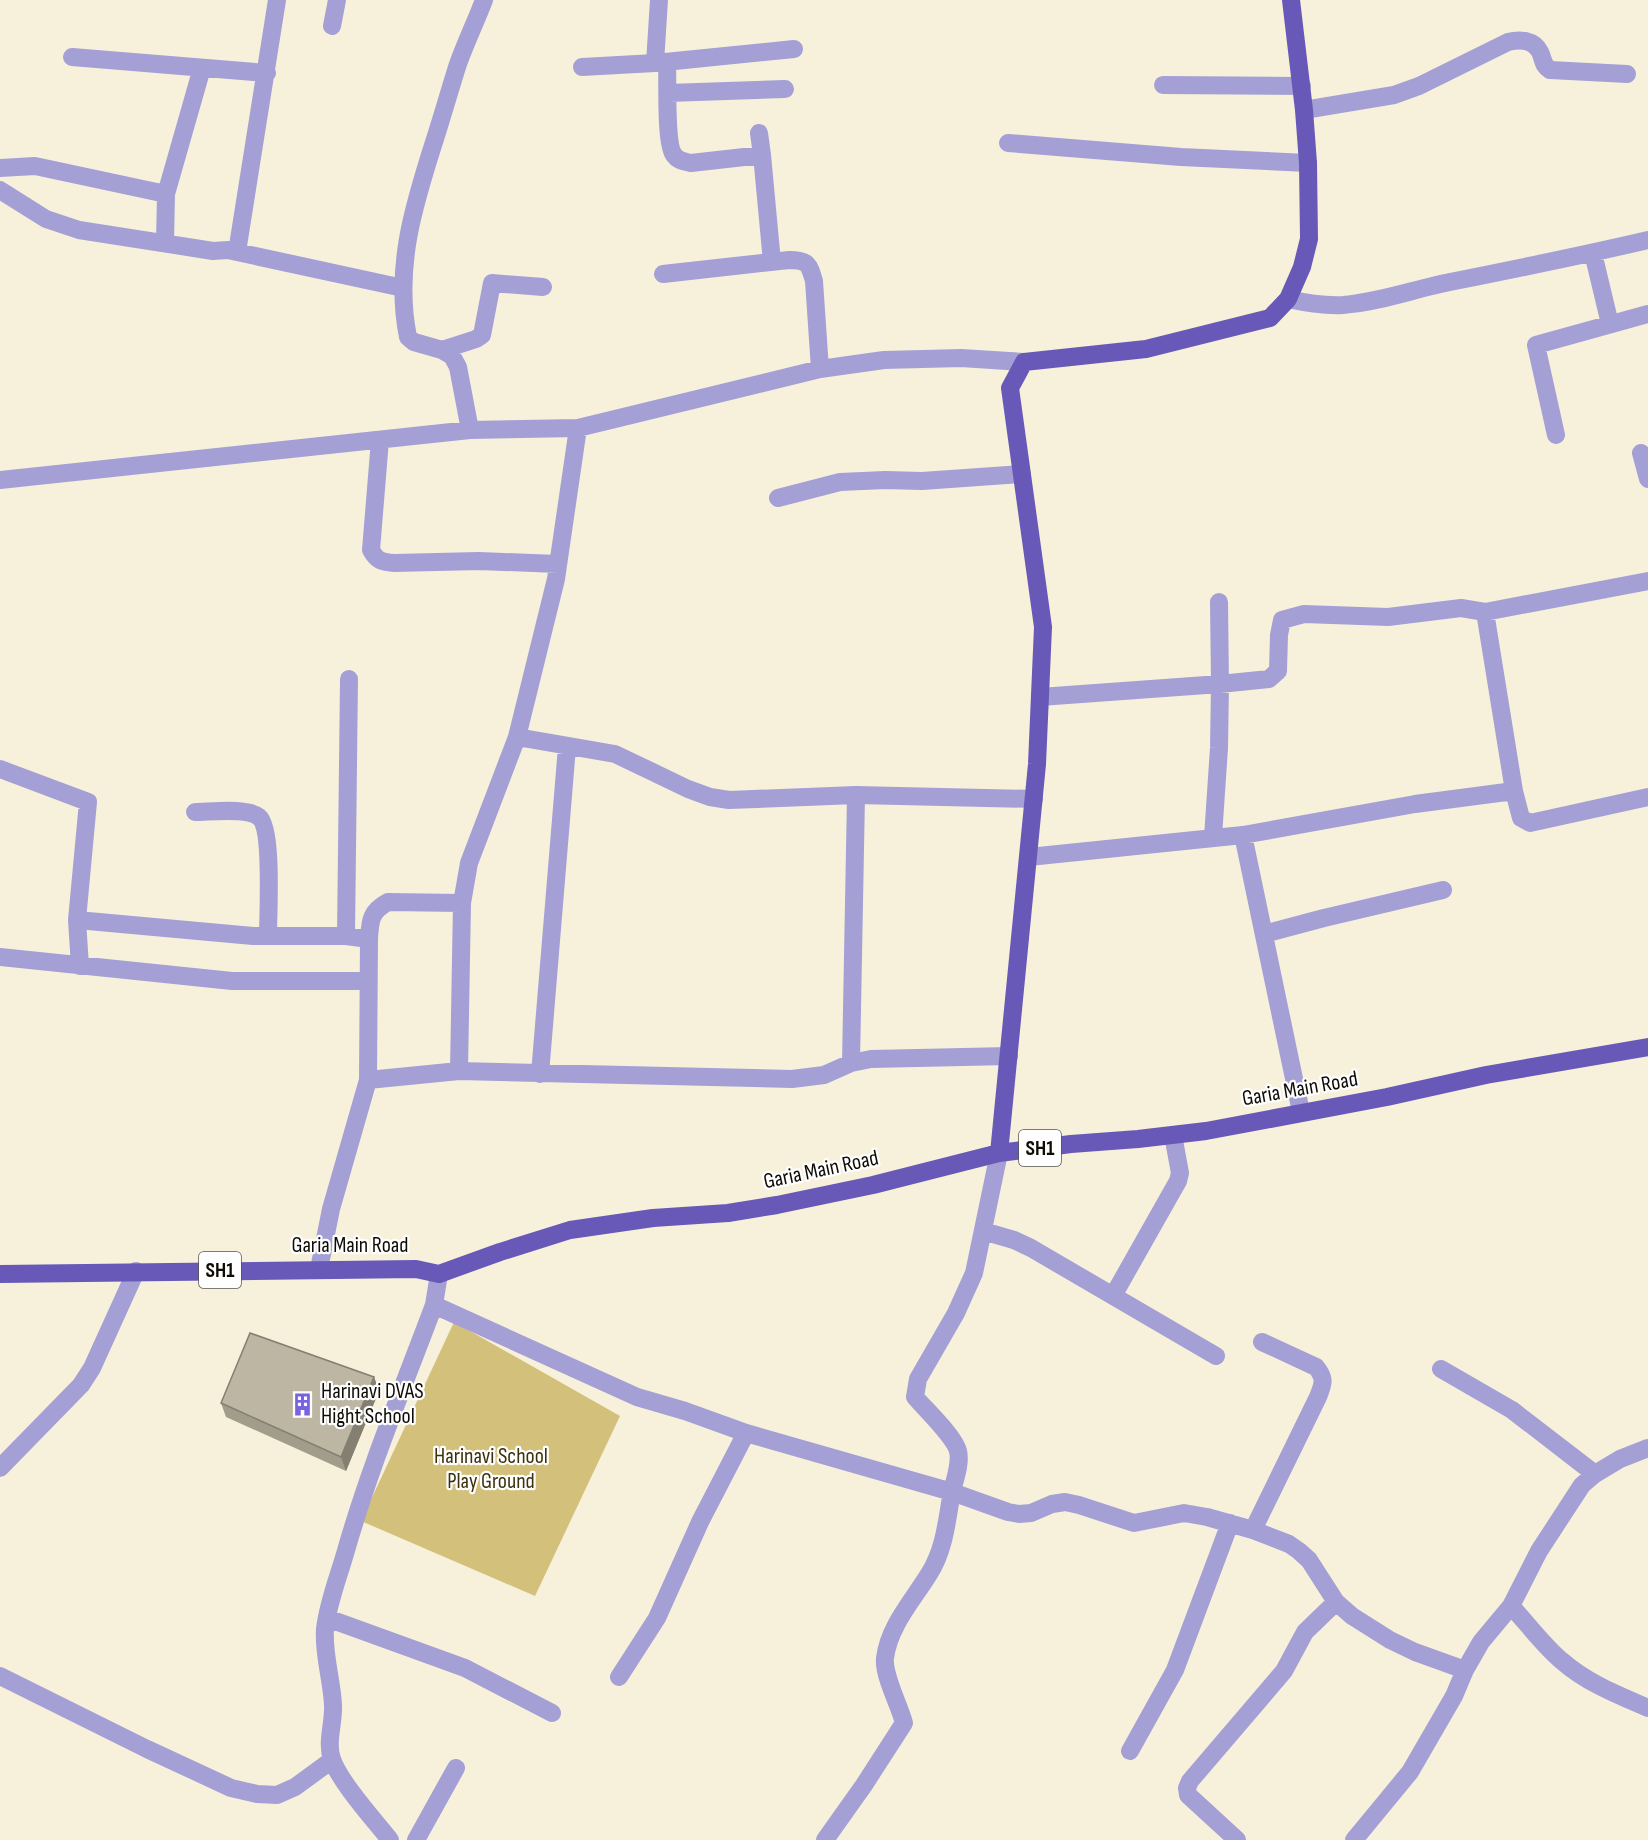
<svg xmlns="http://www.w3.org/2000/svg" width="1648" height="1840" font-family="'Sofia Sans Condensed',sans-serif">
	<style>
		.green { fill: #d3c07b }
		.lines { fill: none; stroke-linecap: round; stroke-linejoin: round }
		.minor { stroke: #a4a0d5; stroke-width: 18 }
		.major { stroke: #6859b8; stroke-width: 18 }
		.wall { fill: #a29d8b }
		.shaded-wall { fill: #847f71 }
		.building { fill: #bcb6a2; stroke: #847f71; stroke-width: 1.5 }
		.labels { text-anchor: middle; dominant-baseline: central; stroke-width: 4.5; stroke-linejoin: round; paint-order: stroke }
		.shield { fill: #fefefe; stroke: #565550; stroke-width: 1.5 }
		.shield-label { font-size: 21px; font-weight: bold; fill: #0e0c05 }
		.street-label { font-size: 22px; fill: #0e0c05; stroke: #fefefe }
		.poi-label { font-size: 22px; fill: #0e0c05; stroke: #fefefe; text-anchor: start }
		.park-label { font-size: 22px; fill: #3b310b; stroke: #fefefe }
	</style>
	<rect width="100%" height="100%" fill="#f7f1db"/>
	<!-- green -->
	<path class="green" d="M454,1322L620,1416L535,1596L361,1521Z"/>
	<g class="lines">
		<!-- minor -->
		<path class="minor" d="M332,26L337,0
			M72,57L267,73
			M667,62C668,79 665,144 674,155C678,161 684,161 691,163L762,155L772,262
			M655,63L659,0
			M582,67L655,63L794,49
			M1163,85L1302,86
			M668,93L785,89
			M1304,110L1394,95L1419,86L1508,42C1520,39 1534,40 1540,52C1544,60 1542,65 1550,70L1627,74
			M759,133L762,155
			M1008,143L1181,157L1308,163
			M0,168L35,166L166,194
			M0,190L46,219L79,230L213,251L228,250L237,252L277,0
			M165,243L166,194L202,68
			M237,252L403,288
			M1593,253L1610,324
			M663,274L789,260C808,260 809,264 814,281L820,369
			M1288,299C1306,303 1324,306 1343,305C1381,302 1417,288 1455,281C1520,268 1584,255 1648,240
			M442,350L476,339L482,335L492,283L543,287
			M470,430L458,367L452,356L442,350L414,342L408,337C394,268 414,204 435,139C443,114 450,89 458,64C466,42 476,21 484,0
			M1556,435L1536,345L1648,314
			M380,440L371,550C377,561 382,562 394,563L479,561L558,564
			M1641,453L1648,479
			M0,480L470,430L578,428L820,369L884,360L961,358L1024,362
			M778,498L840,482L885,480L922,481L1022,474
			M1040,697L1220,684L1269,679L1278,671L1279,635L1282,620L1304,614L1388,617L1461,608L1485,612L1648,581
			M517,737L615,754L688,789L710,797L729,800L856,795L1034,799
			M0,769L88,802L77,920L80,966
			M1514,791L1521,818L1530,823L1648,797
			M195,812C210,812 247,807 259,817C273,828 268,915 268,936
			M1243,835L1301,1112
			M1213,837L1219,748L1220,684L1219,602
			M1029,857L1243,835L1415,804L1514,791L1485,612
			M77,920L253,936H346L369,939
			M1264,934L1324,918L1443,890
			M346,936L349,679
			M0,957L232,981H368
			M851,1063L856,795
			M459,1071L462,903L469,863L517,737L556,579L578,428
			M540,1074L567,747
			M368,1080L459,1071L792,1079L824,1075L851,1063L871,1059L1009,1056
			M983,1231L1014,1240L1031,1248L1216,1356
			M319,1269L331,1209L368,1080L369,939C370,920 371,911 388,902L462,903
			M1113,1296L1178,1181L1180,1173L1173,1135
			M434,1305L637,1397L685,1411L746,1433L952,1492L1008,1512L1019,1514L1031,1513L1052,1504L1065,1502L1079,1505L1134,1523L1184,1513L1207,1517L1253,1530L1289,1544L1299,1551L1309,1560L1336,1602L1352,1616L1390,1640L1415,1652L1465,1670
			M1441,1369L1512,1410L1595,1474
			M0,1468L81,1385L92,1368L136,1271
			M1253,1530L1318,1397C1323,1384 1326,1379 1316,1367L1262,1342
			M1511,1606C1528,1624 1543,1645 1562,1661C1587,1683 1618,1695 1648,1708
			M327,1618L465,1668L552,1713
			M0,1676L147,1749L231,1788L257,1794L277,1795L295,1787L332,1760
			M619,1677L657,1618L700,1522L746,1433
			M1130,1751L1175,1670L1230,1523
			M390,1840C375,1821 339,1781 332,1759C326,1742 334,1723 333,1705C332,1680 323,1654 325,1629C328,1603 338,1578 345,1554C369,1469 403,1388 434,1305L439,1274
			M416,1840L456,1768
			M825,1840L864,1785L904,1723C899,1704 883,1675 885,1658C889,1626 913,1600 929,1574C945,1549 947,1519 952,1491C955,1479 961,1463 958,1451C954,1436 926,1410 915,1397L918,1379L956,1313L974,1273L999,1153
			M1237,1840L1188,1795L1187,1788L1190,1781L1284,1671L1305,1632L1336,1602
			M1354,1840L1410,1772L1454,1696L1465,1670L1481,1642L1511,1606L1539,1551L1582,1485L1595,1474L1620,1459L1648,1448"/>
		<!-- major -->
		<path class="major" d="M999,1153L1037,764L1043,627L1010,388L1024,362L1146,349L1270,318L1288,299L1302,267L1309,239L1308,163L1304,110L1291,0
			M0,1274L416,1269L439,1274L500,1252L570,1230L653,1218L728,1213L777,1205L873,1185L999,1153L1071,1144L1138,1139L1206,1131L1387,1097L1486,1075L1648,1047"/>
	</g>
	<!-- wall -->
	<path class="wall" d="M374,1377L379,1391L346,1471L226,1417L221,1403Z"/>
	<!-- shaded-wall -->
	<path class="shaded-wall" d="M374,1377L379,1391L346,1471L341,1457Z"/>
	<!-- building -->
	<path class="building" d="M250,1333L374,1377L341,1457L221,1403Z"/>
	<!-- icons -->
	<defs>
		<symbol id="building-bare" viewBox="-9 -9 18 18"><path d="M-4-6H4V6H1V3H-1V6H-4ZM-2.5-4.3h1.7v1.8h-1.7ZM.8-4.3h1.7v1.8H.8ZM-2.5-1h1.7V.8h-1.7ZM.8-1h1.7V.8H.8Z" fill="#7963de" stroke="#fefefe" stroke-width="2.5" paint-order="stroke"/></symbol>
	</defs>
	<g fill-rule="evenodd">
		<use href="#building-bare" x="286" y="1388" width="33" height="33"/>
	</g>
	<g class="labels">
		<!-- shield labels -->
		<g class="shield">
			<rect x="1019" y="1130" width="42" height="36" rx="4.5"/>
			<rect x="199" y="1252" width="42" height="36" rx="4.5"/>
		</g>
		<g class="shield-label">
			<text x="1040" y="1148">SH1</text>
			<text x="220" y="1270">SH1</text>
		</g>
		<!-- street labels -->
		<g class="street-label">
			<text transform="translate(1300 1089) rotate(-10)">Garia Main Road</text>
			<text transform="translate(821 1170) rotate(-12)">Garia Main Road</text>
			<text x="350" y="1245">Garia Main Road</text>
		</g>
		<!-- poi labels -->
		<g class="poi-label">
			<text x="321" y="1391">Harinavi DVAS<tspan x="321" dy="25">Hight School</tspan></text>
		</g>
		<!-- park labels -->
		<g class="park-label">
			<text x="491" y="1456">Harinavi School<tspan x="491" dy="25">Play Ground</tspan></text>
		</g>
	</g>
</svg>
